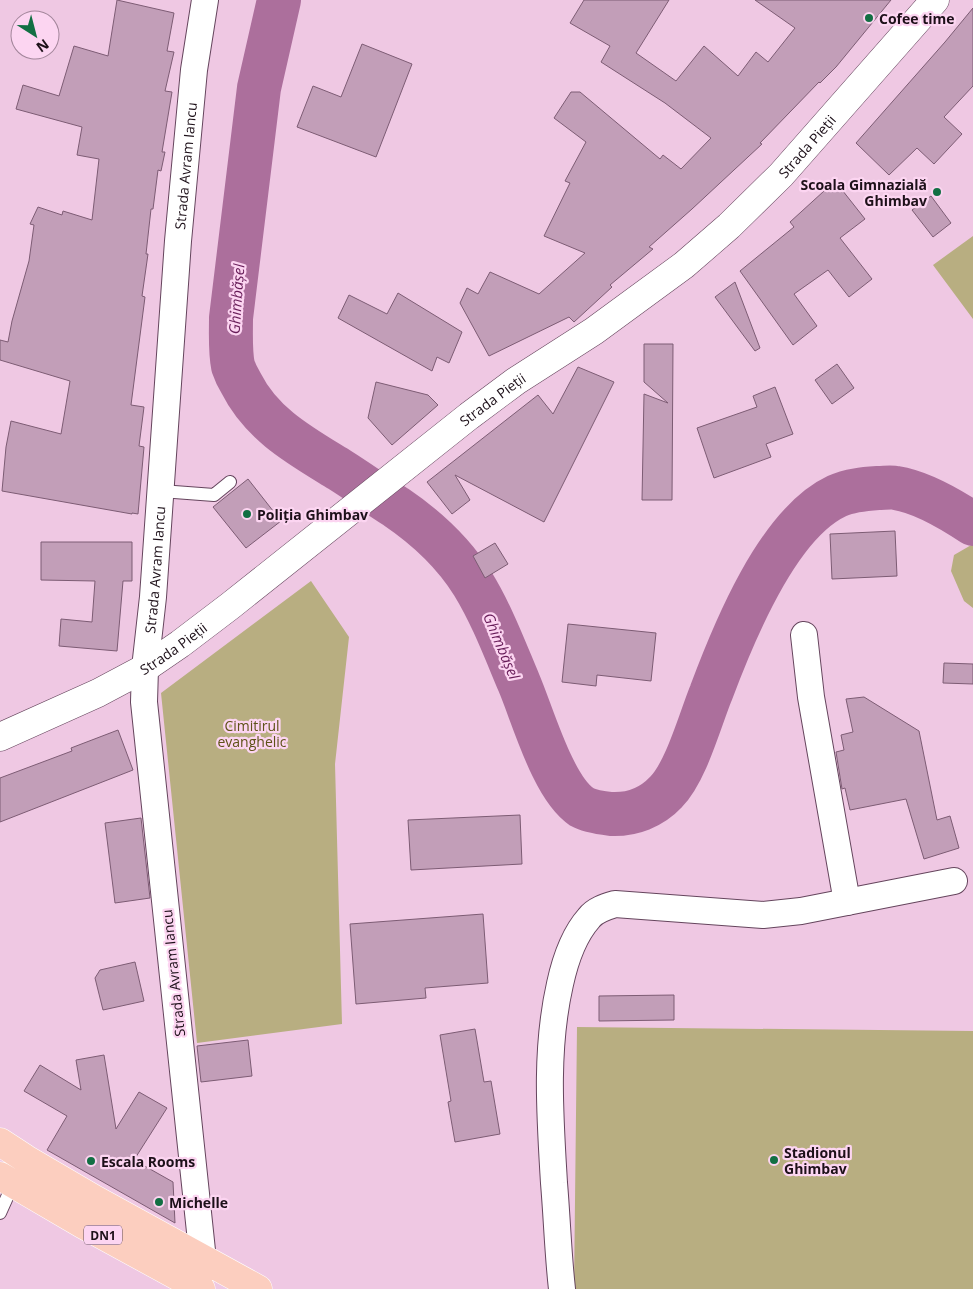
<svg xmlns="http://www.w3.org/2000/svg" width="973" height="1289" font-family="'Open Sans',sans-serif">
	<style>
		.green { fill: #b8ae81 }
		.lines { fill: none; stroke-linecap: round; stroke-linejoin: round }
		.river { stroke: #ac6f9c; stroke-width: 44 }
		.building { fill: #c29eb8; stroke: #7d5c74 }
		.service-casing { stroke: #65455d; stroke-width: 14 }
		.minor-casing { stroke: #65455d; stroke-width: 28 }
		.tertiary-casing { stroke: #65455d; stroke-width: 29 }
		.trunk-casing { stroke: #fff; stroke-width: 29 }
		.service { stroke: #fff; stroke-width: 12 }
		.minor { stroke: #fff; stroke-width: 26 }
		.tertiary { stroke: #fff; stroke-width: 28 }
		.trunk { stroke: #fccebf; stroke-width: 28 }
		.poi-dot { fill: #126f43; stroke: #fcd5f1; stroke-width: 2 }
		.labels { text-anchor: middle; dominant-baseline: central; stroke-width: 4.5; stroke-linejoin: round; paint-order: stroke }
		.shield { fill: #fcd5f1; stroke: #604b5a; stroke-width: 1 }
		.shield-label { font-size: 12px; font-weight: bold; fill: #1d1019 }
		.poi-label { font-size: 14px; font-weight: bold; fill: #1d1019; stroke: #fcd5f1; text-anchor: start }
		.street-label { font-size: 14px; fill: #1d1019; stroke: #fcd5f1 }
		.park-label { font-size: 14px; fill: #5e5218; stroke: #fcd5f1 }
		.water-label { font-size: 15px; font-style: italic; fill: #671c58; stroke: #fcd5f1 }
	</style>
	<rect width="100%" height="100%" fill="#efc8e3"/>
	<!-- green -->
	<path class="green" d="M973,236V319L933,265Z
		M973,544V608L964,601L951,571L954,555Z
		M311,581L349,637L335,764L342,1024L197,1043L161,693Z
		M577,1027L973,1031V1289H574Z"/>
	<g class="lines">
		<!-- river -->
		<path class="river" d="M279,0L259,88L231,318C231,334 230,351 233,366C235,372 238,378 241,383C262,425 301,446 340,470C359,482 377,495 396,507C427,528 453,552 473,584C492,615 505,650 519,683C533,716 553,788 582,807C589,811 603,813 611,814C632,815 652,807 666,792C686,772 700,720 711,693C733,634 777,524 837,496C850,490 864,489 878,488C884,488 891,487 896,488C921,492 952,510 973,524"/>
	</g>
	<!-- building -->
	<path class="building" d="M117,0L174,13L167,51L174,52L165,91L172,92L162,152H165L161,171L158,170L153,209H151L146,254H148L142,296L145,297L131,405L144,407L139,446L144,447L138,514L132,513V514L2,491L6,447L11,421L61,434L70,381L0,360V340L8,342L12,321L29,261L34,225L30,224L38,207L62,215L63,211L92,220L99,159L77,155L82,127L16,109L23,85L59,96L74,46L108,56Z
		M584,0H669L636,53L676,81L704,46L738,76L756,52L768,62L795,28L755,0H891L836,67L820,83L819,82L760,143L762,144L692,209L649,247L653,249L610,285L612,287L574,322L569,317L489,356L460,303L467,288L478,294L490,272L539,294L585,253L544,236L570,183L565,181L586,142L554,118L571,92H580L660,159L663,155L681,169L711,138L665,103L601,62L610,46L570,23Z
		M973,8V86L944,117L962,134L934,164L917,148L889,175L856,143L945,42Z
		M362,44L412,64L376,157L297,127L313,86L341,97Z
		M835,181L865,219L840,238L872,279L849,297L828,270L794,294L817,326L793,345L740,271L794,227L790,222Z
		M931,196L951,223L933,237L912,210Z
		M735,282L760,348L755,351L715,297Z
		M398,293L462,332L449,363L437,357L432,371L338,318L349,295L387,314Z
		M644,344H673L672,500H642L644,394L668,403L644,382Z
		M837,364L854,388L832,404L815,380Z
		M578,367L614,382L544,522L455,475L470,500L452,514L427,482L538,395L553,414Z
		M376,382L428,395L438,405L392,445L368,418Z
		M775,387L793,434L766,444L771,457L714,478L697,428L757,407L753,396Z
		M248,479L281,521L246,548L213,507Z
		M895,531L897,576L832,579L830,534Z
		M41,542H132V581H123L117,651L59,646L61,619L92,622L95,581L41,580Z
		M495,543L508,564L485,578L473,556Z
		M568,624L656,633L651,681L597,675L596,686L562,682Z
		M944,663L973,664V684L943,683Z
		M864,697L919,731L937,820L950,816L959,848L924,859L906,799L850,810L845,788L842,789L836,752L844,750L841,735L853,732L846,699Z
		M118,730L133,770L0,822V778L72,751L71,748Z
		M520,815L522,864L411,870L408,820Z
		M141,818L150,898L115,903L105,823Z
		M483,914L488,983L425,988L426,998L356,1004L350,924Z
		M135,962L144,1001L103,1010L95,978L100,970Z
		M674,995V1020L599,1021V996Z
		M475,1029L484,1082L491,1081L500,1134L455,1142L448,1102L451,1101L440,1035Z
		M248,1040L252,1076L201,1082L197,1046Z
		M104,1055L116,1129L139,1092L167,1108L134,1160L173,1182L175,1223L47,1150L67,1116L24,1091L40,1065L81,1090L76,1060Z"/>
	<g class="lines">
		<defs>
			<path id="service" d="M161,491L214,495L230,482
				M0,1213L13,1184"/>
			<g id="minor">
				<path d="M804,635L811,697L847,902"/>
				<path id="s1" d="M203,1260L144,702L145,668L153,597L178,241L194,70L205,0"/>
				<path d="M562,1289C558,1254 557,1218 554,1183C550,1116 545,1050 560,984C565,961 573,936 589,918C595,910 605,907 615,904L763,915L801,911L954,881"/>
			</g>
			<g id="tertiary">
				<path id="s2" d="M0,737L98,693L145,668L180,644L230,606L469,416L516,381L594,331L684,265L729,226L781,175L935,0"/>
			</g>
			<path id="trunk" d="M0,1142L26,1159L96,1200L258,1289
				M0,1176L82,1224L201,1289"/>
		</defs>
		<!-- service casing -->
		<use href="#service" class="service-casing"/>
		<!-- minor casing -->
		<use href="#minor" class="minor-casing"/>
		<!-- tertiary casing -->
		<use href="#tertiary" class="tertiary-casing"/>
		<!-- trunk casing -->
		<use href="#trunk" class="trunk-casing"/>
		<!-- service -->
		<use href="#service" class="service"/>
		<!-- minor -->
		<use href="#minor" class="minor"/>
		<!-- tertiary -->
		<use href="#tertiary" class="tertiary"/>
		<!-- trunk -->
		<use href="#trunk" class="trunk"/>
	</g>
	<!-- markers -->
	<g class="poi-dot">
		<circle cx="869" cy="18" r="5"/>
		<circle cx="937" cy="192" r="5"/>
		<circle cx="247" cy="514" r="5"/>
		<circle cx="774" cy="1160" r="5"/>
		<circle cx="91" cy="1161" r="5"/>
		<circle cx="159" cy="1202" r="5"/>
	</g>
	<g class="labels">
		<!-- shield labels -->
		<rect class="shield" x="84" y="1225.5" width="38" height="19" rx="4"/>
		<g class="shield-label">
			<text x="103" y="1235">DN1</text>
		</g>
		<!-- poi labels -->
		<g class="poi-label">
			<text x="879" y="18">Cofee time</text>
			<text x="927" y="184" text-anchor="end">Scoala Gimnazială<tspan x="927" dy="16">Ghimbav</tspan></text>
			<text x="257" y="514">Poliția Ghimbav</text>
			<text x="784" y="1152">Stadionul<tspan x="784" dy="16">Ghimbav</tspan></text>
			<text x="101" y="1161">Escala Rooms</text>
			<text x="169" y="1202">Michelle</text>
		</g>
		<!-- street labels -->
		<g class="street-label">
			<text stroke="none"><textPath href="#s2" startOffset="1005">Strada Pieții</textPath></text>
			<text stroke="none"><textPath href="#s1" startOffset="1099">Strada Avram Iancu</textPath></text>
			<text stroke="none"><textPath href="#s2" startOffset="600">Strada Pieții</textPath></text>
			<text stroke="none"><textPath href="#s1" startOffset="694">Strada Avram Iancu</textPath></text>
			<text stroke="none"><textPath href="#s2" startOffset="195">Strada Pieții</textPath></text>
			<text transform="translate(173 973) rotate(-96)">Strada Avram Iancu</text>
		</g>
		<!-- park labels -->
		<g class="park-label">
			<text x="252" y="725">Cimitirul<tspan x="252" dy="16">evanghelic</tspan></text>
		</g>
		<!-- water labels -->
		<g class="water-label">
			<text transform="translate(236 299) rotate(-86)">Ghimbășel</text>
			<text transform="translate(502 646) rotate(67)">Ghimbășel</text>
		</g>
	</g>
	<!-- north arrow -->
	<g transform="translate(35 35) rotate(144)"><circle r="24" fill="#fcd5f1" stroke="#a3869b"/>
	<path d="M0-4L9 19L0 12L-9 19Z" fill="#126f43"/>
	<text y="-8" font-size="14" font-weight="bold" text-anchor="middle" fill="#1d1019">N</text>
	</g>
</svg>
